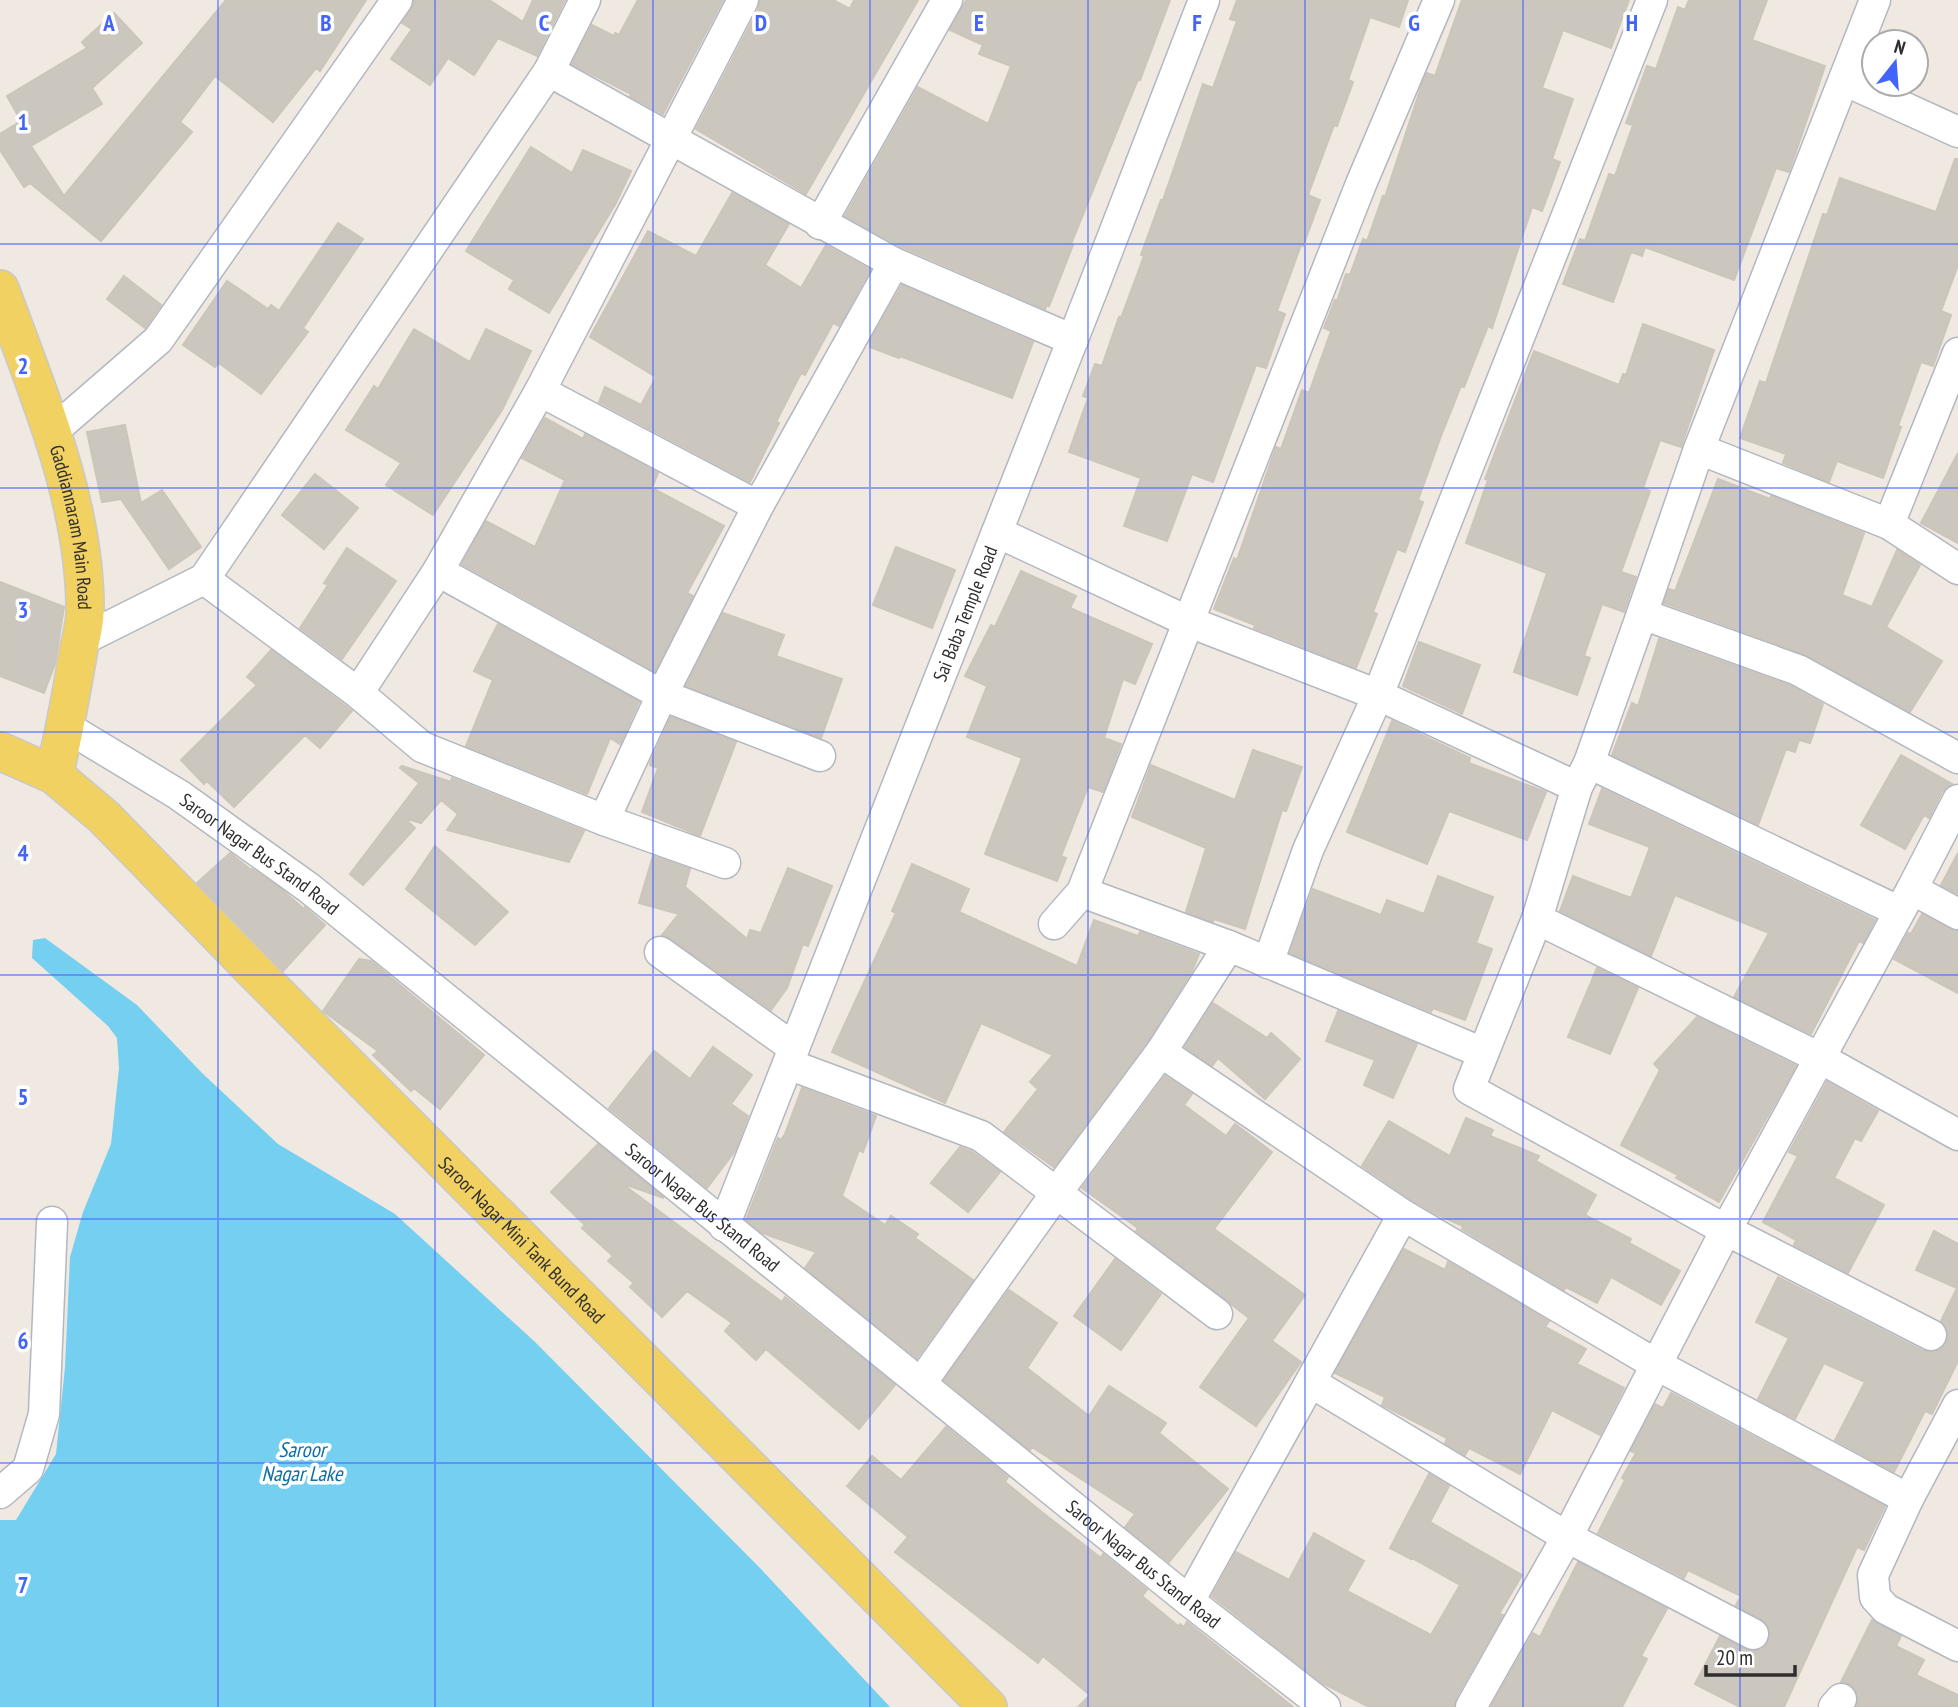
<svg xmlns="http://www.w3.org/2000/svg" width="1958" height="1707" font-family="'PT Sans Narrow',sans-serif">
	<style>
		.water { fill: #75cff0 }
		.building { fill: #cbc7bf; stroke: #cbc5ba; stroke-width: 2 }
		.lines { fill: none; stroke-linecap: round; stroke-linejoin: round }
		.minor-casing { stroke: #b4b7c1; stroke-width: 33 }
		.major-casing { stroke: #c9c9c9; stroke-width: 40 }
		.minor { stroke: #fff; stroke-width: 30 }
		.major { stroke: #f2d163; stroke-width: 37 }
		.grid { fill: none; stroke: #4264fb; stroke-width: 2; stroke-opacity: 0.55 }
		.labels { text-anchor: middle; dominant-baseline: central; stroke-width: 7; stroke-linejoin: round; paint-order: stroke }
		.street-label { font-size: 19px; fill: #2e2e2e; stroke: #fff }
		.water-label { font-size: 21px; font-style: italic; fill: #0d6fa3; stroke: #fff }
		.grid-label { font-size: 23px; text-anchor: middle; font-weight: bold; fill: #4264fb; stroke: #fff; stroke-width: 7; stroke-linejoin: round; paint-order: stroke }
	</style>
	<rect width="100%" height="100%" fill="#efe9e1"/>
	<!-- water -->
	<path class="water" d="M45,938L137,1005L202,1073L278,1144L395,1214L535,1342L760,1568L890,1707H0V1520H16L56,1454L65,1367L70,1257L83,1212L111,1144L119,1068L117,1038L108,1026L32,958L33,940Z"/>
	<!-- building -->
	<path class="building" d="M226,0H366L320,71L316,68L273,122L215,76L180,122L192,132L101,241L30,183L24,187L0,150V134L21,121L7,96L87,48L82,42L114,13L142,43L92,88L102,104L31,146L64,196Z
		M414,0H489L523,22L533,0H565L537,56L498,38L474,75L448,58L430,85L391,59L412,29L402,23L411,10Z
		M638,0H723L663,114L630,96L631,94L572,64L592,25L614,36L615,33L619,35Z
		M760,0H833L850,9L854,0H918L806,194L696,129L759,8Z
		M966,0H1170L1140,80L1138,79L1071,244L1073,245L1049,306L1047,305L1045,309L902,247L845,216L918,87L988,124L1011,66L979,54L983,45L950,30Z
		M1237,0H1408L1399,27L1370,17L1348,80L1353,82L1337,126L1334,125L1308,195L1320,200L1303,246L1301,245L1277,311L1285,314L1266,368L1256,365L1213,482L1192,474L1167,541L1124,526L1141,478L1069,452L1088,398L1083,396L1095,364L1102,366L1119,317L1121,318L1144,256L1141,255L1161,200H1163L1203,84L1213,88L1237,21L1230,19Z
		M1462,0H1629L1611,48L1563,30L1542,88L1573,99L1552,159L1560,162L1542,211L1532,207L1492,328L1488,326L1464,387L1461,386L1441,436L1418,500L1423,502L1405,552L1397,549L1373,612L1377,614L1356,668L1254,628L1255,625L1214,609L1234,558L1237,560L1276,447L1281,449L1302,390L1309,393L1331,331L1324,328L1335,300L1337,301L1346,274L1350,275L1363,239L1367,241L1383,196L1385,197L1422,84L1427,73L1435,76Z
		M1689,0H1767L1752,40L1825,66L1789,172L1776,168L1734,280L1645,247L1642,256L1631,252L1613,302L1563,284L1580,239L1585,241L1609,174L1615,176L1633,125L1626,123L1647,66L1656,69L1678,7L1685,10Z
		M531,147L572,173L583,150L631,171L616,203L549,313L509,289L514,280L466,251Z
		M1955,159H1958V265L1941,311L1951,315L1933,366L1921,362L1898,426L1901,427L1883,478L1837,461L1829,482L1783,463L1786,454L1740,438L1760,381L1766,383L1823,214L1827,215L1840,178L1936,212Z
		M732,193L789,224L765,265L801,288L826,245L870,270L839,326L833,323L805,375L801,373L776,422L779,423L750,482L599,402L605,387L641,405L656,377L590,337L648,231L696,256Z
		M338,223L363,239L303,328L308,332L261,394L219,363L215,367L183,345L227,281L268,309L271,305L279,311Z
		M124,276L161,305L145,328L107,299Z
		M902,285L1033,342L1012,398L900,356L899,358L870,347V341Z
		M1643,324L1714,350L1681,447L1660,440L1643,488L1650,491L1621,572L1636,577L1624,612L1602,604L1584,656L1590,658L1577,695L1514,672L1547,573L1466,543L1488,480L1485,479L1534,351L1619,385L1623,374L1626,375Z
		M414,329L470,362L486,329L531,351L502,410L433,515L386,485L401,463L346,430L374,386L378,389Z
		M545,418L583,439L585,434L658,473L652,488L724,526L687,593L693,596L655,671L462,564L486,521L535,547L565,480L522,458Z
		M125,425L141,503L162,490L201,547L169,569L121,499L102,502L87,432Z
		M1958,453V543L1921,523Z
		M315,474L358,508L324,549L282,515Z
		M1718,479L1770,499L1771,496L1864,533L1842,595L1872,607L1897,550L1920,565L1886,627L1942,661L1910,712L1804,654L1664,603L1669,589L1675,591Z
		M896,547L955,570L932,628L873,605Z
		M347,548L396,581L342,659L300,628L328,585L324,583Z
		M1021,571L1076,596L1070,608L1152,644L1135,684L1123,679L1104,738L1121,744L1103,792L1088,787L1061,856L1066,858L1057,881L985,854L1022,758L967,737L987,686L965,676L991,625L995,627Z
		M0,582L64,607L55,664L44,693L0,676Z
		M723,613L784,635L776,656L842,679L821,738L686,686Z
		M498,624L639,702L620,744L610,738L587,794L466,746L493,680L474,671Z
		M1659,639L1791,686L1823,704L1810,743L1799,740L1795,752L1786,749L1758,825L1612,755L1632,703L1638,706Z
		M1419,642L1480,665L1462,714L1403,686Z
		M271,650L352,711L320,748L305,735L234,807L207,781L204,784L181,760L257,685L247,677Z
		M671,717L736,742L700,836L642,812L658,768L650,765L651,761Z
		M1392,721L1470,758L1469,763L1546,792L1527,840L1449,811L1427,864L1347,832Z
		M1253,750L1302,767L1286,811L1282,810L1245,929L1214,919L1213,922L1186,912L1206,848L1132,817L1151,765L1235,800Z
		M1901,755L1952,784L1942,792L1929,818L1924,815L1905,849L1861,825Z
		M402,766L451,782L452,778L584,831L569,862L447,830L458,814L441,800L421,823L404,818L415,828L363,885L350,874L419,783L400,768Z
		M1602,789L1875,920L1863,943L1859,941L1811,1034L1734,997L1769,933L1675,895L1651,956L1560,911L1573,876L1631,898L1650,847L1589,824Z
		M435,846L508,912L475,945L406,889Z
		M230,853L251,870L252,869L281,889L304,909L305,907L325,925L283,971L197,883Z
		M1958,853V894L1941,885Z
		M653,856L690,869L685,887L747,939L750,930L761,933L788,868L832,886L808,946L803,944L787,988L771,1010L670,938L662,935L679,914L639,903Z
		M912,864L969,889L959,912L1077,966L1094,920L1138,936L1140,932L1199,954L1192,971L1147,1042L1054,1167L1004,1132L1038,1089L1030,1082L1053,1055L981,1023L945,1103L832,1052L896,913L892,911Z
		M1438,876L1493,897L1476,943L1492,949L1465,1020L1433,1008L1431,1012L1290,953L1313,889L1381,915L1387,900L1424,914Z
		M1922,914L1958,931V993L1894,959L1908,933L1911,934Z
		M359,959L371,961L484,1055L440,1109L414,1088L411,1091L373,1055L378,1051L323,1011Z
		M1597,968L1638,988L1610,1054L1568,1037Z
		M1213,1003L1267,1038L1271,1033L1300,1059L1265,1099L1218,1058L1212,1066L1185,1047Z
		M1338,1011L1417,1044L1393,1098L1364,1085L1375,1060L1326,1041Z
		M1697,1017L1796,1066L1719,1202L1676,1178L1678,1175L1621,1145L1660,1070L1654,1064Z
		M713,1047L752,1075L731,1104L748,1116L735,1151L707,1188L609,1108L654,1051L690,1079Z
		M1165,1076L1192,1094L1184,1105L1226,1136L1235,1124L1272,1152L1214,1229L1305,1295L1272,1341L1301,1362L1256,1426L1200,1387L1249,1318L1136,1231L1138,1228L1082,1188Z
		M1827,1082L1878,1111L1861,1141L1855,1138L1834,1178L1884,1205L1848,1273L1794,1245L1796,1240L1763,1222L1798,1156L1789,1152Z
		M802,1088L876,1116L863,1152L859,1150L842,1196L885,1225L891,1216L918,1234L915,1238L973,1280L917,1358L805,1268L816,1252L762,1233L746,1220L778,1138L781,1140L785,1134Z
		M1466,1118L1493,1130L1490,1136L1539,1156L1536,1161L1596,1195L1585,1215L1631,1239L1629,1243L1680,1271L1661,1305L1611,1277L1597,1303L1566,1287L1564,1290L1462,1229L1463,1226L1436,1214L1412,1200L1362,1166L1389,1121L1450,1156Z
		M598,1144L664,1198L621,1183L782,1302L785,1297L895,1385L859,1429L766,1349L756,1360L725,1331L732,1323L687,1291L662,1317L630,1287L634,1283L608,1261L613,1256L582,1228L585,1225L551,1192Z
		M960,1147L972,1152L1000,1172L968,1212L931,1183Z
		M1934,1231L1958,1244V1361L1932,1414L1925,1411L1894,1472L1835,1440L1865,1382L1824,1363L1795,1419L1758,1399L1789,1338L1756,1322L1778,1277L1923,1351L1931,1352L1940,1350L1946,1344L1948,1335L1946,1326L1941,1321L1957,1288L1916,1270Z
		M1404,1249L1445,1270L1448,1262L1549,1321L1545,1327L1586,1349L1577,1364L1624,1388L1600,1435L1552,1410L1520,1474L1469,1448L1465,1455L1445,1443L1447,1438L1382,1405L1385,1397L1335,1373Z
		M1115,1259L1161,1294L1121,1350L1074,1316Z
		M1009,1290L1057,1323L1027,1368L1089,1416L1109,1386L1166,1423L1159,1433L1228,1489L1169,1562L1125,1527L1135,1514L1032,1447L1030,1450L944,1380Z
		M1671,1393L1885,1506L1864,1550L1857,1547L1784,1707H1740L1695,1684L1720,1636L1753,1651L1762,1649L1768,1643L1770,1633L1767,1624L1736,1605L1741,1596L1688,1570L1684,1578L1598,1533L1625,1480L1622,1478L1636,1453L1631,1451L1655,1404L1663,1408Z
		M946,1427L1008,1477L1005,1482L1043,1513L1101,1558L1103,1554L1147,1590L1142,1596L1178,1626L1180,1624L1184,1627L1187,1622L1293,1707H1078L1090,1695L1043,1656L1038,1663L895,1552L908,1537L847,1486L872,1456L901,1480Z
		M1429,1474L1449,1486L1430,1522L1522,1575L1499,1614L1503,1615L1456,1698L1454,1707H1369L1322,1683L1212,1596L1236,1552L1289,1580L1314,1533L1364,1561L1347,1591L1431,1635L1460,1585L1412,1558L1411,1559L1390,1548Z
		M1578,1562L1667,1609L1641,1656L1647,1659L1622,1707H1491L1533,1633L1540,1637Z
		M1872,1620L1901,1636L1896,1646L1924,1660L1916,1675L1958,1695V1707H1856L1857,1693L1852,1685L1841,1682Z"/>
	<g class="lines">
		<defs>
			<g id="minor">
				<path d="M1875,0L1699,449L1642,614L1589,763L1577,787L1537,919L1469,1089L1726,1230L1931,1335"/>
				<path d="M549,71L894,263L1073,340"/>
				<path d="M1844,80L1958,132"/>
				<path d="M820,224L947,0"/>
				<path d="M540,391L758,506"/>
				<path d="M52,432L158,340L397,0"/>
				<path d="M1699,449L1889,524L1958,569"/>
				<path d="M1889,524L1958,353"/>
				<path d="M997,532L1187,621L1378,695L1577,787"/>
				<path d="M438,571L662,695L820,756"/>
				<path d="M204,579L358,693L422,747L604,820L725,863"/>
				<path d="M1642,614L1798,670L1958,758"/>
				<path d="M80,641L204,579L549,71L585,0"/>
				<path d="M358,693L438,571L540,391L743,0"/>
				<path id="s1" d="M65,726L179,795L309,888L1189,1601L1325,1707"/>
				<path d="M1589,763L1898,911"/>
				<path d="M604,820L662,695L758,506L894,263"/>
				<path d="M1912,889L1958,914"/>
				<path d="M1082,892L1229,946L1483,1053"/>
				<path d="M1537,919L1820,1058L1958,1135"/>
				<path d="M1054,924L1082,892L1361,184L1439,0"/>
				<path d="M660,952L794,1048"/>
				<path d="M1268,963L1308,850L1378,695L1652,0"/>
				<path d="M1161,1052L1403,1215L1657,1365L1908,1499"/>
				<path d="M788,1064L981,1136L1217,1314"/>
				<path id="s2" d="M724,1226L1093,288L1204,0"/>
				<path d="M921,1383L1057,1192L1161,1052L1229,946"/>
				<path d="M1312,1383L1567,1537L1753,1634"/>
				<path d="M1958,1405L1908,1499L1873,1575L1875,1597L1886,1609L1958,1646"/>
				<path d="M0,1493L28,1469L44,1414L52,1222"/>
				<path d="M1189,1601L1403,1215"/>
				<path d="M1471,1707L1567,1537L1726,1230L1912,889L1958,800"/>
				<path d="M1834,1707L1841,1699"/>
			</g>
			<g id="major">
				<path id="s3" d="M0,289C37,390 86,503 85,612C85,626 80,641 78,654C71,695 64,735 54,775"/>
				<path id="s4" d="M0,751L54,775L104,817L253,970L988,1707"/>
			</g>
		</defs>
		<!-- minor casing -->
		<use href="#minor" class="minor-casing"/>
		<!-- major casing -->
		<use href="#major" class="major-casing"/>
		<!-- minor -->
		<use href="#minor" class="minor"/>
		<!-- major -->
		<use href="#major" class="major"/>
	</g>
	<!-- grid -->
	<path class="grid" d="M218,0V1707M435,0V1707M653,0V1707M870,0V1707M1088,0V1707M1305,0V1707M1523,0V1707M1740,0V1707M0,244H1958M0,488H1958M0,732H1958M0,975H1958M0,1219H1958M0,1463H1958"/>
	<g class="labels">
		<!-- street labels -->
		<g class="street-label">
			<text stroke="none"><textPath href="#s3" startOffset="250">Gaddiannaram Main Road</textPath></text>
			<text stroke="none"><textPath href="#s2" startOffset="658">Sai Baba Temple Road</textPath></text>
			<text stroke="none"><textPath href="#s1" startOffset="233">Saroor Nagar Bus Stand Road</textPath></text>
			<text stroke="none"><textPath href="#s1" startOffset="800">Saroor Nagar Bus Stand Road</textPath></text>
			<text stroke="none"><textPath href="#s4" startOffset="719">Saroor Nagar Mini Tank Bund Road</textPath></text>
			<text stroke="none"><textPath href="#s1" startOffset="1367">Saroor Nagar Bus Stand Road</textPath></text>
		</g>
		<!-- water labels -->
		<g class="water-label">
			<text x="302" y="1449">Saroor<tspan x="302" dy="24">Nagar Lake</tspan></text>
		</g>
	</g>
	<g class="grid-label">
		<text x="109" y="31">A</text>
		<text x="326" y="31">B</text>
		<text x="544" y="31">C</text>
		<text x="761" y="31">D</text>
		<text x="979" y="31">E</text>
		<text x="1197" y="31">F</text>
		<text x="1414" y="31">G</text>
		<text x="1632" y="31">H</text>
		<text x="23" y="130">1</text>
		<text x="23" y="374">2</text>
		<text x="23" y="618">3</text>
		<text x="23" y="861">4</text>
		<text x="23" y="1105">5</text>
		<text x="23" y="1349">6</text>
		<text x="23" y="1593">7</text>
	</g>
	<!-- north arrow -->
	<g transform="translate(1895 63) rotate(17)"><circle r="33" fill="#ffffff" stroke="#ababab" stroke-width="2"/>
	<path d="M0-5L12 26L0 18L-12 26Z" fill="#4264fb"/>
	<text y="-10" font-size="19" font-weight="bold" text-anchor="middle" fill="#2e2e2e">N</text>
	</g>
	<!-- scale -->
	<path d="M1706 1665v10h89v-10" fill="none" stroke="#2e2e2e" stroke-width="3.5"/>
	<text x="1716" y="1665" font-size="21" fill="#2e2e2e" stroke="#ffffff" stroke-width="5" paint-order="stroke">20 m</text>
</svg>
